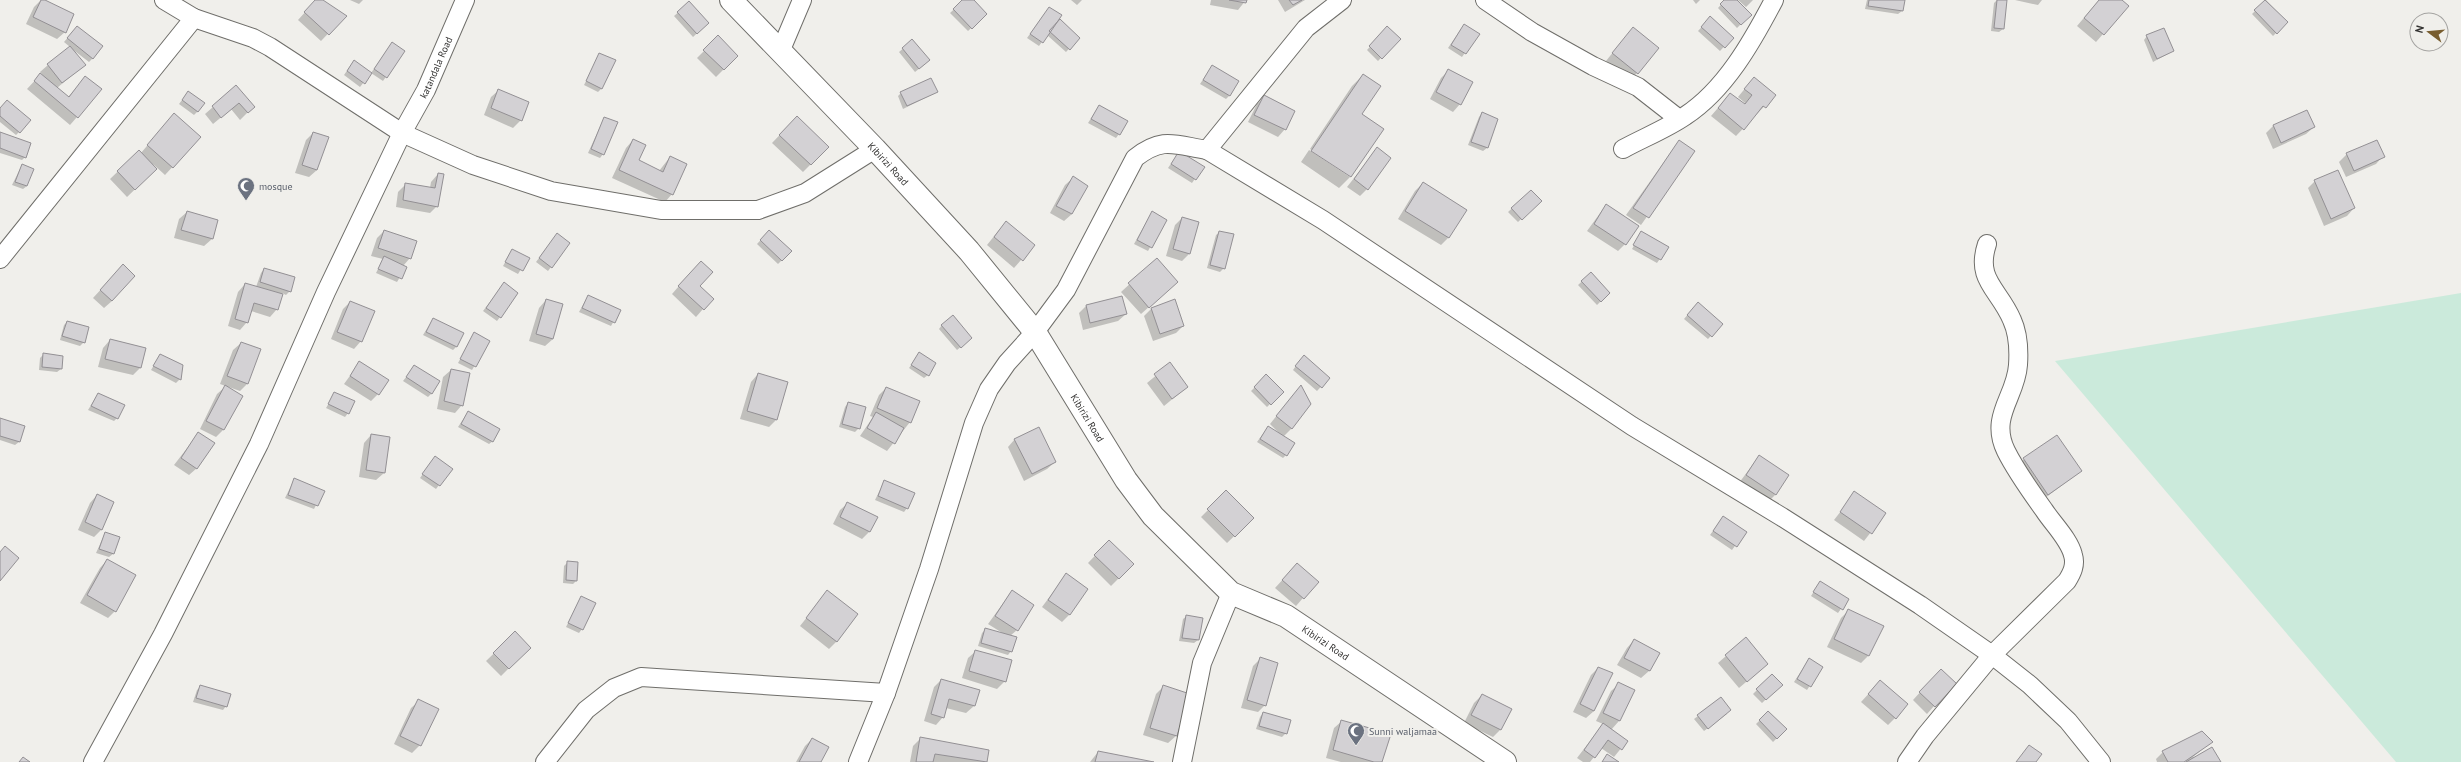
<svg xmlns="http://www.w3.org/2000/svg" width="2461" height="762" font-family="'PT Sans',sans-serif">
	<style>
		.green { fill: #cbeadb }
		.shadow { fill: #0003 }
		.building { fill: #d3d1d4; stroke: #939094 }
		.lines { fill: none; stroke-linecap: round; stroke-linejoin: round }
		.street-casing { stroke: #6f6e6a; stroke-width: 20 }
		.secondary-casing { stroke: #6f6e6a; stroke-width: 24 }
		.street { stroke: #fff; stroke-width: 18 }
		.secondary { stroke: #fff; stroke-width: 22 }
		.labels { text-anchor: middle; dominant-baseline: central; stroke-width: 4; stroke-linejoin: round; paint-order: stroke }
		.street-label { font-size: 10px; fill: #333231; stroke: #f0efeb }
		.worship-label { font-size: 10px; fill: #5b616d; stroke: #f0efeb; text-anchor: start }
	</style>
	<rect width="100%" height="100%" fill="#f0efeb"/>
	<!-- green -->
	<path class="green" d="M2461,293V762H2396L2055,361Z"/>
	<!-- shadow -->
	<path class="shadow" d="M41,0L65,32L57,39L26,24L34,7Z
		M316,0H321L345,16L321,41L298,20Z
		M350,0H363L359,4Z
		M964,0H972L986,14L968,31L950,13Z
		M1071,0H1082L1077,5Z
		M1211,0H1246L1238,10L1210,5Z
		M1278,0H1305L1285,12Z
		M1693,0H1700L1696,4Z
		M1725,0H1736L1750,15L1737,28L1718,8Z
		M1738,0H1753L1746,7Z
		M1867,0H1904L1902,11L1898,14L1865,9Z
		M1997,0L2006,1L2003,29L1999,32L1991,31L1994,3Z
		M2015,0H2042L2038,5Z
		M2099,0H2120L2103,34L2096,42L2077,26Z
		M2266,0L2287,22L2273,36L2252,14Z
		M689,3L708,23L693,37L674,16Z
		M1049,8L1079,38L1066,52L1047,35L1039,46L1027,38Z
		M1710,18L1732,38L1720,51L1698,31Z
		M77,27L93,58L89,62L72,49L84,65L57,88L68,97L85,78L77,117L70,125L27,89L40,75L44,77L40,72L48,65L70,47L64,42Z
		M1387,28L1399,39L1378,61L1367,50Z
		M1461,29L1478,34L1462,57L1448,48Z
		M1626,36L1637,73L1630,80L1606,61Z
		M2147,36L2173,51L2153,62L2144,40Z
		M718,37L737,56L716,77L697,58Z
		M912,41L925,64L915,72L899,52Z
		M392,43L404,51L383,81L371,73L360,87L344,75L351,65L371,73Z
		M600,54L602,88L598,92L584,85Z
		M1212,66L1230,95L1226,99L1200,84Z
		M1449,70L1460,104L1453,112L1430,99L1441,78Z
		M1363,75L1361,114L1383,129L1350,177L1339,188L1301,162L1309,150L1350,177V175L1310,149L1352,86Z
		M1747,86L1775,95L1736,136L1711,116L1730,94L1744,105L1745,103L1738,97Z
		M236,87L253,107L240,120L231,109L213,124L205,114Z
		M499,90L521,120L513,128L484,115L491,97Z
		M188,92L198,111L194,115L179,104Z
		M937,92L903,109L898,96L901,93Z
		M1264,97L1285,129L1278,137L1248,122L1257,104Z
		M1099,106L1119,134L1116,138L1088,123Z
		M0,109L19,132L16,135L0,122Z
		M2306,111L2314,127L2306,134L2273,149L2266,133L2273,126Z
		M1482,113L1497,119L1487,148L1483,151L1468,145L1479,117Z
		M797,117L828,147L803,172L772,143Z
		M604,118L603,154L600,158L588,153Z
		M167,122L200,137L165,175L153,164L156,169L127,197L110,179L139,151L141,153Z
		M0,133L25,157L22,160L0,153Z
		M313,133L327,137L317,170L309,177L295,173L306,140Z
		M633,140L637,161L659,171L670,157L672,194L665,202L612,178L626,148Z
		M1679,141L1693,152L1641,225L1626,215Z
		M2376,141L2383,156L2376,164L2346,177L2339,162L2347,154Z
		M1377,149L1367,189L1360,196L1347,187Z
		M1179,152L1203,167L1192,183L1168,168Z
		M22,165L27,186L23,189L12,185Z
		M438,174L437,206L430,213L396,207L398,192L406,184L430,188L431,182Z
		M1073,178L1087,186L1072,214L1064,221L1050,213L1065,185Z
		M2315,181L2354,208L2347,216L2324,226L2308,188Z
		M1423,183L1466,210L1448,238L1441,245L1398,219L1415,191Z
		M1531,191L1540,201L1518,222L1508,212Z
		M1606,205L1625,244L1618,251L1587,231Z
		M187,212L217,220L212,239L204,246L174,238L179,219Z
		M1152,212L1165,220L1148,251L1134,244Z
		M1182,218L1189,254L1182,261L1166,256L1175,225Z
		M999,230L1034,245L1014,268L987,245Z
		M384,231L410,258L403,266L406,267L397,282L376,273L383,259L371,256L377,238Z
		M769,231L791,251L778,264L757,244Z
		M1220,232L1224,268L1220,272L1207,268L1216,235Z
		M1640,235L1668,247L1657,263L1632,249Z
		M554,238L551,267L548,271L536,262Z
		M512,250L528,258L518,274L503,266Z
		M1157,259L1177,282L1141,314L1121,292Z
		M264,269L290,291L286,295L282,293L277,309L270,317L251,311L247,322L240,330L228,326L238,292L245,284L256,287L261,273Z
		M693,270L703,309L696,317L672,294Z
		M116,273L112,301L104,308L93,298Z
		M1591,273L1609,293L1597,305L1578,285Z
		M504,284L500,317L497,321L483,311Z
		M588,296L620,310L611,326L579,312Z
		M546,300L553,339L545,346L529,341L539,308Z
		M350,302L361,341L354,349L331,339L343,309Z
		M1086,306L1126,314L1118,321L1083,330L1079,313Z
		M1694,307L1722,324L1708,339L1684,319Z
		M1151,309L1183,326L1176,333L1153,341L1144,316Z
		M433,319L456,347L453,350L423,335Z
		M67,322L84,342L80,346L60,340L64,325Z
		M942,325L967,342L957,350L939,329Z
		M474,334L489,341L472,370L458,363Z
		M110,340L145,349L140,368L133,375L98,367L103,348Z
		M241,343L247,384L240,391L220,384L233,350Z
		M44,354L61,369L57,372L39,370L40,358Z
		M919,354L928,375L924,378L909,368Z
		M160,355L180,379L176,383L151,370Z
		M1300,360L1329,378L1317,391L1293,370Z
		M360,362L378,394L371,401L344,384Z
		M1170,364L1187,387L1164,406L1147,383Z
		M414,367L432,393L428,397L403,381Z
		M451,370L462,405L455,413L437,409L443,377Z
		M758,374L776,420L769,427L740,419L751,382Z
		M1266,376L1282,392L1267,407L1251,391Z
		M225,387L241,396L223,430L216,437L200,429L217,394Z
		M886,388L910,422L887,451L860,436L873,417L870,416L879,395Z
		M335,393L348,413L345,417L326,408Z
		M98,394L117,418L114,421L88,410Z
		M1294,394L1292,428L1283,437L1286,455L1283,458L1257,442L1268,427L1282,436L1270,424Z
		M848,403L859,428L855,432L839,427L845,407Z
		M468,412L493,441L489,444L458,427Z
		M0,419L19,442L15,445L0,440Z
		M198,434L197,468L189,475L174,465Z
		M371,435L384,473L376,480L359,477L364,443Z
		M1015,439L1055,462L1047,469L1024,481L1008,447Z
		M1759,456L1775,495L1768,502L1739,483Z
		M2024,459L2081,471L2041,501L2017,467Z
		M432,461L451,469L436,489L420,478Z
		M294,480L323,491L314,509L285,498Z
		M884,482L907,508L904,512L875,500Z
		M1226,492L1253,518L1227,543L1201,517Z
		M1855,493L1885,514L1864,541L1834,520Z
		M97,495L101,530L94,537L78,530L90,503Z
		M848,503L876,517L869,532L862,539L833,524L840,510Z
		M1723,517L1745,532L1732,550L1710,535Z
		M105,533L118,538L113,554L109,557L96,553Z
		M1109,541L1133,564L1111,586L1088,563Z
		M107,560L115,611L108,618L80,603L100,568Z
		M568,562L576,581L573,584L563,583L564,566Z
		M1297,564L1317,582L1296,606L1275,588Z
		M1066,575L1070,614L1062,622L1042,607Z
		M1820,582L1848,599L1838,613L1811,596Z
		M1012,591L1017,630L1010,636L1011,651L1008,655L978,646L982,633L986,629L1004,634L988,624Z
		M827,592L837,641L829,649L800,626Z
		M581,597L582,629L579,633L566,627Z
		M1849,610L1868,656L1861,663L1827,647L1841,618Z
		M1187,616L1202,618L1198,640L1194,643L1179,641L1183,619Z
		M515,633L529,648L501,676L486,661Z
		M1634,640L1658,653L1649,671L1641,678L1617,665L1627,648Z
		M976,651L1005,681L997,689L962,678L968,658Z
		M1726,656L1759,671L1739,688L1718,663Z
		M1260,659L1265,705L1258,712L1241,708L1253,666Z
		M1809,659L1822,667L1807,690L1794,682Z
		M1598,668L1611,674L1594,711L1586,718L1573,712L1591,675Z
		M1772,675L1781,685L1762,703L1753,694Z
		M1933,678L1934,706L1927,714L1913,700Z
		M941,680L978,690L974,706L966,713L946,708L943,717L936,725L924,721L934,687Z
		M1619,684L1634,691L1619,721L1611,730L1627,741L1614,757L1601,748L1590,762H1583L1577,758L1603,724L1596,721L1611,691Z
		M1164,686L1176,736L1168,743L1143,735L1156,694Z
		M200,687L226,706L223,710L193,702L197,690Z
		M1873,689L1895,718L1888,725L1861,702Z
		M1482,695L1510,709L1500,730L1493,737L1464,723L1474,703Z
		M419,701L420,745L412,753L394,744L411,708Z
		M1768,712L1786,729L1773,742L1756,724Z
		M1263,713L1286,733L1282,737L1256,729L1260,717Z
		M1727,714L1704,731L1694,719L1698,716Z
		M1342,721L1381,762H1341L1326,758L1334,728Z
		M921,738L988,751L986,762H910L913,746Z
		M812,739L820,762H796L805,746Z
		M2211,742L2193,757L2220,762H2157L2156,759L2163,752Z
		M1098,752L1148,762H1090Z"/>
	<!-- building -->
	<path class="building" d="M41,0H45L74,14L66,33L33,17Z
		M315,0H323L347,16L329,35L304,12Z
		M962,0H974L987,14L972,29L953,9Z
		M1229,0H1247L1246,3Z
		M1289,0H1302L1293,5Z
		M1724,0H1737L1752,15L1741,25L1720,4Z
		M1869,0H1905L1903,11L1868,6Z
		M1997,0H2007L2004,29L1994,28Z
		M2099,0H2122L2129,6L2104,35L2084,18Z
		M2265,0L2288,22L2277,34L2254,10Z
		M689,1L709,23L697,34L677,12Z
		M1049,7L1062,15L1043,43L1030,34Z
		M1710,16L1734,38L1725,48L1701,27Z
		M1060,19L1080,38L1070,50L1049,31Z
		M1464,24L1480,34L1466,54L1451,45Z
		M77,26L103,46L93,59L67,38Z
		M1387,26L1401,39L1382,59L1369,46Z
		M1633,27L1659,48L1638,74L1612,53Z
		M2164,28L2174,51L2157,59L2146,35Z
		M718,35L738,56L724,70L703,50Z
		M912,39L930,60L919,69L902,48Z
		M392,42L405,51L387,78L374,69Z
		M70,46L86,65L62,83L47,64Z
		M599,53L616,60L602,89L586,81Z
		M354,60L372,73L365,84L347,71Z
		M1212,65L1239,81L1230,96L1203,80Z
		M1448,69L1473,82L1461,105L1436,92Z
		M40,73L69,97L85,76L102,89L78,118L34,81Z
		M1363,74L1381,86L1362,114L1384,129L1351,177L1311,151Z
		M1754,77L1776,95L1766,108L1763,106L1744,130L1718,108L1730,93L1745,104L1752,95L1744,89Z
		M931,78L938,92L907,106L900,92Z
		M236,85L255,107L248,113L239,103L221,118L212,106Z
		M498,89L529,102L522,121L491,108Z
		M188,91L205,103L198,112L182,100Z
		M1264,95L1295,111L1286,130L1254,115Z
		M7,100L31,120L20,133L0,116V108Z
		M1099,105L1128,121L1120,135L1091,119Z
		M2307,110L2315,127L2281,143L2273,125Z
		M1482,112L1498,119L1488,148L1471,142Z
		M174,113L201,137L173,168L147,145Z
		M797,116L829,147L811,165L779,135Z
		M604,117L618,122L604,155L591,149Z
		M0,132L31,143L26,158L0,148Z
		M313,132L329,137L317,170L302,165Z
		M633,139L646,145L639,160L663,172L670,156L687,164L673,195L619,170Z
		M1679,140L1695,151L1649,218L1633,208Z
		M2377,140L2385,157L2354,171L2346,153Z
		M1377,147L1391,158L1368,190L1354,179Z
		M139,150L157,169L135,190L117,171Z
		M1179,151L1205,167L1196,180L1171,164Z
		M22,164L34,169L27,186L15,182Z
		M2338,170L2355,208L2331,219L2314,180Z
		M438,173L444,174L438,207L403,200L405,183L435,188Z
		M1073,176L1088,186L1072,214L1056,206Z
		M1423,182L1467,210L1449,238L1405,211Z
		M1531,190L1542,201L1522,220L1511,208Z
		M1606,204L1639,226L1626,245L1594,224Z
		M187,211L218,220L213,239L181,230Z
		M1152,211L1167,220L1152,248L1137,240Z
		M1182,217L1199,222L1190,254L1173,249Z
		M1006,221L1035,245L1023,261L994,237Z
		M384,230L417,241L411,259L378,248Z
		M769,230L792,251L782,261L760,240Z
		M1219,231L1234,234L1225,269L1210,265Z
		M1641,231L1669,247L1661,260L1633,245Z
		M557,233L570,243L552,268L539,258Z
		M512,249L530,258L523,271L505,262Z
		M384,256L407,267L402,279L378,269Z
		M1157,258L1178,282L1149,308L1128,283Z
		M701,261L713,272L700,286L714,299L704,310L678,286Z
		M123,264L135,276L112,301L100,290Z
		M264,268L295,277L291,292L260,282Z
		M1591,272L1610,293L1601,302L1581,281Z
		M504,282L518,293L501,318L486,308Z
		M245,283L283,294L278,310L254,303L248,323L235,319Z
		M588,295L621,310L615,323L582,308Z
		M1122,296L1127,314L1090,323L1086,305Z
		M546,299L563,304L553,339L536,334Z
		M1175,299L1184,326L1160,334L1151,308Z
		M350,301L375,311L362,342L337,332Z
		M1698,302L1723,324L1712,337L1687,315Z
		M953,315L972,338L961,348L941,325Z
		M433,318L464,333L457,347L426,332Z
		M67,321L89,327L85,343L62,336Z
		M474,332L490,341L476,367L460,359Z
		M110,339L146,348L141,368L105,359Z
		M241,342L261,349L248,384L227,376Z
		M919,352L936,363L929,376L911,365Z
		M43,353L63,356L62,369L42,367Z
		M160,354L183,365L181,380L153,366Z
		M1304,355L1330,378L1322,388L1295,366Z
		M359,361L389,380L379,395L350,376Z
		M1170,362L1188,387L1172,399L1154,374Z
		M414,365L440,381L432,394L406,377Z
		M451,369L470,373L463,406L444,401Z
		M758,373L788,382L777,420L747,411Z
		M1266,374L1284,392L1271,405L1254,387Z
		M225,385L243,396L224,430L206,421Z
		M1301,385L1311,404L1292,429L1276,416Z
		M886,387L920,401L911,423L877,408Z
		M334,392L355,401L349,414L328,404Z
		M98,393L125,405L118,419L91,406Z
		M848,402L866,407L860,429L842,424Z
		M468,411L500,429L493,442L461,424Z
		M876,412L904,428L895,444L867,428Z
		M0,418L25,426L20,442L0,436Z
		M1268,426L1295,443L1287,456L1260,439Z
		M1039,427L1056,462L1032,474L1014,439Z
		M198,432L215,443L197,469L181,458Z
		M371,434L390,437L385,473L366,470Z
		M2057,435L2082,471L2048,495L2023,458Z
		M1759,455L1789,475L1776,495L1746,475Z
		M435,456L453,469L440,486L422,474Z
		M294,478L325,491L318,506L288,495Z
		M884,480L915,493L908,509L878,496Z
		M1226,490L1254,518L1235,537L1207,509Z
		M1854,491L1886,513L1872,534L1840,512Z
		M97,494L114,502L102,530L85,522Z
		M847,502L878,517L870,532L840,517Z
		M1723,516L1747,532L1737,547L1713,531Z
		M105,532L120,537L114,554L99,549Z
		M1109,540L1134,564L1119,579L1094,555Z
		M5,546L19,558L0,581V552Z
		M107,559L136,575L116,612L87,595Z
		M567,561L578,562L577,581L566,580Z
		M1297,563L1319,582L1304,599L1282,580Z
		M1066,573L1088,589L1070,615L1048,600Z
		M1820,581L1849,599L1843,610L1813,592Z
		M827,590L858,614L837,642L806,618Z
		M1012,590L1034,605L1018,631L995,616Z
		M581,596L596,603L583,630L568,623Z
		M1848,609L1884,626L1869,656L1834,639Z
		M1186,615L1203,618L1199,640L1182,638Z
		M985,628L1017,637L1012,652L981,643Z
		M515,631L531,648L509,669L493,653Z
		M1746,637L1768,664L1747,682L1725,655Z
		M1634,639L1660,653L1650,671L1624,658Z
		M975,650L1012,660L1006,682L969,671Z
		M1260,657L1278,663L1266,706L1247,700Z
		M1809,658L1823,667L1811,687L1797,679Z
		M1598,667L1613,673L1594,711L1580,704Z
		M1941,669L1957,684L1935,707L1919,692Z
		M1772,674L1783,685L1766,700L1756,689Z
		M941,679L980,690L975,706L949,699L944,718L931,714Z
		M1880,680L1908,704L1896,719L1868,694Z
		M1618,682L1635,690L1620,721L1603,713Z
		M200,685L231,694L227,707L196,698Z
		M1163,685L1190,694L1177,736L1150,728Z
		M1482,694L1512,709L1501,730L1471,715Z
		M1721,697L1731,710L1708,729L1697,715Z
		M418,699L439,709L421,746L400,736Z
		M1768,711L1787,729L1777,739L1759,720Z
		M1263,712L1291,720L1287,734L1259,726Z
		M1341,720L1391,734L1382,762H1374L1333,750Z
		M1603,723L1628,741L1622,750L1608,740L1595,758L1584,750Z
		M2202,731L2213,742L2184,762H2168L2162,751Z
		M920,737L989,750L987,762L935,754L933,762H916Z
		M812,738L829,747L821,762H799Z
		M2029,745L2042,754L2036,762H2016Z
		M2212,747L2221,762H2186Z
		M1098,751L1154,762H1095Z
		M1607,754L1619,762H1602Z
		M23,757L30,762H19Z"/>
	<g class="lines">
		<defs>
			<g id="street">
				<path d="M164,0L194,18L253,38L270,47L402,133L473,165L551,191L661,210H758L805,193L875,149"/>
				<path d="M1485,0L1532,32L1593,66L1638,87L1679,119"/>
				<path d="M780,52L802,0"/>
				<path d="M1623,149C1643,138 1666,129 1685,116C1725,90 1752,42 1774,0"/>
				<path d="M1207,150L1323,220L1632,426L1782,517L1920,605L1992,655L2030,685L2068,721L2101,762"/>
				<path d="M0,259L194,18"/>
				<path id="s1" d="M93,762L163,634L259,444L326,292L402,133L426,90L465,0"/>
				<path d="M545,762L586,710L614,688L641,677L886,693"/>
				<path d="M858,762L886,693L929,569L974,423L989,389L1007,363L1035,332L1066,290L1135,158C1163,136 1175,145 1207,150L1306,28L1342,0"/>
				<path d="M1182,762L1202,663L1231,593"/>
				<path d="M1907,762L1925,736L1992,655L2067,581C2072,573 2076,565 2073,555C2069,539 2053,524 2044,510C2031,492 2016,471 2006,451C1989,416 2016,397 2018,365C2019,350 2018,333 2012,320C1999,289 1975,280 1987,244"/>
			</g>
			<g id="secondary">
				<path id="s2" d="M731,0L875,149L969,251L1035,332L1126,480L1153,516L1231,593L1286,616L1505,762"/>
			</g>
		</defs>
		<!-- street casing -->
		<use href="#street" class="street-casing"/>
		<!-- secondary casing -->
		<use href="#secondary" class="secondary-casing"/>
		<!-- street -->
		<use href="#street" class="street"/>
		<!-- secondary -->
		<use href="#secondary" class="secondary"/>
	</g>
	<!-- icons -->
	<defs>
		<symbol id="mosque-pin" viewBox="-11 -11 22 30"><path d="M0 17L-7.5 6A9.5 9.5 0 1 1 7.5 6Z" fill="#6b7280" stroke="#f0efeb"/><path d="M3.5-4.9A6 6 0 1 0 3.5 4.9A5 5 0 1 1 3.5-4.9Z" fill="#fff"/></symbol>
	</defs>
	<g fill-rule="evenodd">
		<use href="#mosque-pin" x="236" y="176" width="20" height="27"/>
		<use href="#mosque-pin" x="1346" y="721" width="20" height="27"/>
	</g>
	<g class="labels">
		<!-- street labels -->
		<g class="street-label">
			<text stroke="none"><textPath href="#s1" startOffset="775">katandala Road</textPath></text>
			<text stroke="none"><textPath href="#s2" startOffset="227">Kibirizi Road</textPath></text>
			<text stroke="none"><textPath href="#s2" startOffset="551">Kibirizi Road</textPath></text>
			<text stroke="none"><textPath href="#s2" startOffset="886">Kibirizi Road</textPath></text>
		</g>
		<!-- worship labels -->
		<g class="worship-label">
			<text x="259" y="186">mosque</text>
			<text x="1369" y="731">Sunni waljamaa</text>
		</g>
	</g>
	<!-- north arrow -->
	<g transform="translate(2429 32) rotate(286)"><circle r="19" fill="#f0efeb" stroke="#a4a3a1"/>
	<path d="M0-3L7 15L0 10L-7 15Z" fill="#785d2f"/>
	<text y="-6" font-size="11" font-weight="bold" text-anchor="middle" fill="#333231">N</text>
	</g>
</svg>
